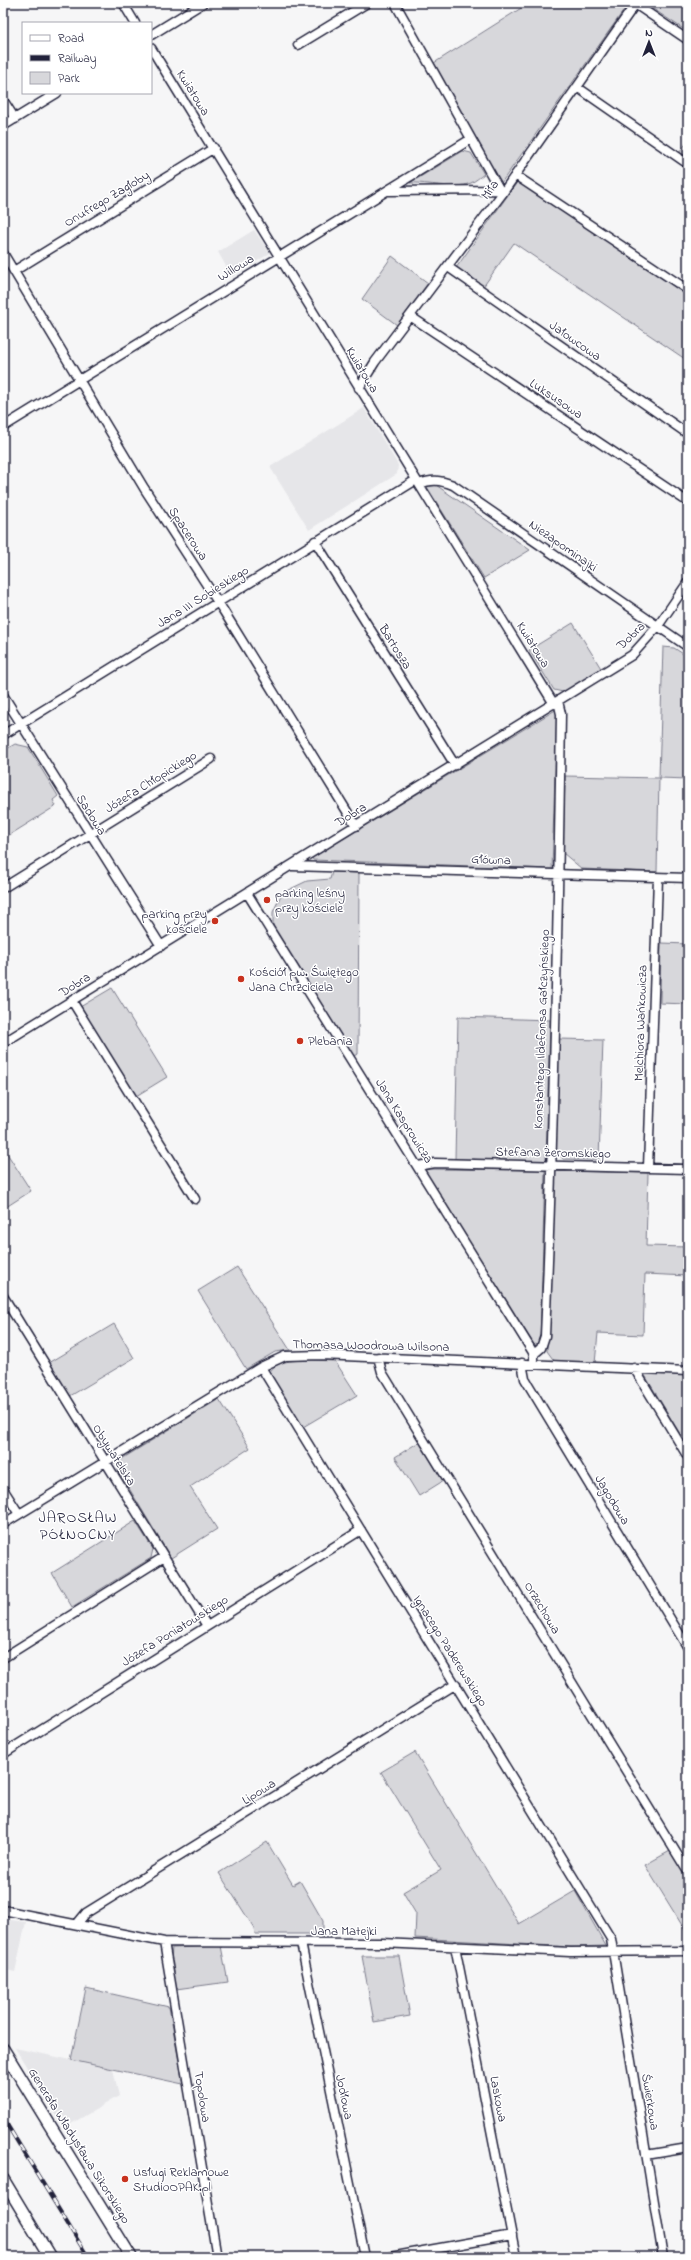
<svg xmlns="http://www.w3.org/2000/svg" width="691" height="2260" font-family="'Indie Flower',sans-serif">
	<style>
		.built { fill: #e6e6e9 }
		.green { fill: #d7d7db; stroke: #7c7c8b }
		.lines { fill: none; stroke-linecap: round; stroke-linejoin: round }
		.minor-casing { stroke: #22223b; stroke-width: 11 }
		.secondary-casing { stroke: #22223b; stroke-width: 14 }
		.minor { stroke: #fff; stroke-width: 8 }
		.secondary { stroke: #fff; stroke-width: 11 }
		.rail-casing { stroke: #22223b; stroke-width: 4 }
		.rail { stroke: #fff; stroke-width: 2.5; stroke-dasharray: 8; stroke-linecap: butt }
		.poi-dot { fill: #c8321e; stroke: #fff; stroke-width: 1.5 }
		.labels { text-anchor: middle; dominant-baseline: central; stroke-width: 3; stroke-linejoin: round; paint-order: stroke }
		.street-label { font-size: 13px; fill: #22223b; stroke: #fff }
		.poi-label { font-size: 13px; fill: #22223b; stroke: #fff; text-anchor: start }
		.quarter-label { font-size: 15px; letter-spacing: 1px; fill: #22223b; stroke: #fff }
	</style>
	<rect width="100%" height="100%" fill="#f6f6f7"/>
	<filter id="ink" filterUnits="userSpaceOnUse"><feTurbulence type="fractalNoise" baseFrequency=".025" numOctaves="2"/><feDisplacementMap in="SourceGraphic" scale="8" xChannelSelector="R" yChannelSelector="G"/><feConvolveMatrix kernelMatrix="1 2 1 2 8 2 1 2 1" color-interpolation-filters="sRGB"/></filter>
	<g filter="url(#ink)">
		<!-- built -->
		<path class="built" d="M254,230L270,253L232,277L218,252Z
			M364,408L398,465L397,474L309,530L270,467Z
			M3,1919L26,1922L15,1972L3,1969Z
			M15,2048L113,2069L119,2096L64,2128Z"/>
		<!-- green -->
		<path class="green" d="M526,3H629L501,183L434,63L526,5Z
			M644,3H688V32Z
			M688,141V159L679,153Z
			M463,151L471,153L484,174C480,177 475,181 471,183C455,190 427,182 410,183Z
			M518,181L688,296V361L514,243L483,287L456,268Z
			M392,256L428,283L397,325L362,299Z
			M433,483L530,550L484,578L427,487Z
			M573,623L602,670L563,692L554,690L529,650Z
			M663,647L674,648L688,657V779L659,778L657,872L582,869L563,853L565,776L659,778Z
			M557,709L552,869L313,860L312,858Z
			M15,744L28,747L58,796L53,800L56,806L3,839V751Z
			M332,872L359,873L358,1054L353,1056L273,926V912L282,893L307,881L330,879Z
			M661,943L688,944V1004L660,1003Z
			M112,988L167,1077L136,1096L80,1007Z
			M458,1017L550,1020L546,1161L455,1159Z
			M559,1039L603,1040L599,1160L563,1159L556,1152Z
			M3,1147L31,1191L3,1209Z
			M424,1169L545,1170L540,1342L534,1345Z
			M557,1171L648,1173L646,1246L688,1247V1276L645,1274L643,1335L598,1333L595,1363L555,1362L547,1351L552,1175Z
			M237,1267L290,1350L275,1352L246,1369L198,1291Z
			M114,1324L134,1358L70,1396L49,1363Z
			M309,1360L335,1361L357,1395L303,1427L269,1373C278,1359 294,1361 309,1360Z
			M643,1372L688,1373V1447Z
			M219,1399L250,1448L190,1487L217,1529L171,1558L118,1470L120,1460Z
			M419,1442L443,1481L419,1496L395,1457Z
			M135,1521L153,1549L151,1558L72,1607L52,1573Z
			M415,1752L519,1924L575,1891L606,1946L572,1947L415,1938L416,1914L403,1892L441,1870L381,1772Z
			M267,1842L293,1885L300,1881L323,1921V1934H255L254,1928L219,1873Z
			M670,1851L688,1880V1935L645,1865Z
			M221,1946L228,1982L176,1989L171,1961L172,1948Z
			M362,1956H399L410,2016L374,2022Z
			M86,1988L169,2007L183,2084L71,2060Z"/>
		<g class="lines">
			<defs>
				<path id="minor" d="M123,3L135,23
					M395,3L502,194
					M635,4L688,40
					M151,35L203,3
					M298,45L367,3
					M151,48L554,704
					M577,87L688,164
					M3,100L15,119
					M3,126L57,93
					M515,175L688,290
					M387,191L500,190
					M3,253L144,488L223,610L356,826
					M448,267L688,434
					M14,271L214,148
					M410,316L688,502
					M359,388L375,362L502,194L636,3
					M3,427L471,139
					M419,484C432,479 440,480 453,485L688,647
					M315,541L455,765
					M3,695L161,946
					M3,735L416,480
					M292,866L688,878
					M3,888L211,759
					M247,893L534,1354V1359
					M72,1001L195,1199
					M3,1043L632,655L658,626L688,582
					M418,1166L435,1163L688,1169
					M648,1168L658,878
					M3,1296L207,1626
					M534,1354L541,1348L545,1336C554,1129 558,921 561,714L558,701
					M378,1357L382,1372L688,1872
					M522,1363L525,1379L688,1648
					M261,1367L611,1939L663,2257
					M634,1368L688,1457
					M3,1489L19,1514
					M3,1524L261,1367L285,1356L321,1355L688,1371
					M3,1658L164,1557
					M3,1754L361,1530
					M3,1910L164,1942L382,1943L570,1952L688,1951
					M77,1924L86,1913L456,1684
					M164,1942L217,2257
					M301,1943L365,2257
					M455,1946L516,2257
					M646,2155L688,2148
					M390,2257L512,2235"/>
				<path id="secondary" d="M3,2049L131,2257
					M3,2179L50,2257"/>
			</defs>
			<!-- minor casing -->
			<use href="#minor" class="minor-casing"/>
			<!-- secondary casing -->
			<use href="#secondary" class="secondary-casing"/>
			<!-- minor -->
			<use href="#minor" class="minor"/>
			<!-- secondary -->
			<use href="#secondary" class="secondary"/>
			<defs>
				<path id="rail" d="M3,2118L88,2257"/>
			</defs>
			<!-- rail casing -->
			<use href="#rail" class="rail-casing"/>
			<!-- rail -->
			<use href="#rail" class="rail"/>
		</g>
	</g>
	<!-- markers -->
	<g class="poi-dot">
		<circle cx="267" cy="900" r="4"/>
		<circle cx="215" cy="921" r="4"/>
		<circle cx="241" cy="979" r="4"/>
		<circle cx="300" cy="1041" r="4"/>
		<circle cx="125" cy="2179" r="4"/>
	</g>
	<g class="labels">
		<!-- street labels -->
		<g class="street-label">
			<text transform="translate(193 93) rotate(58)">Kwiatowa</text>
			<text transform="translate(490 190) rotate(-54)">Miła</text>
			<text transform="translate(107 199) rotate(-31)">Onufrego Zagłoby</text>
			<text transform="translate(236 268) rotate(-32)">Willowa</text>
			<text transform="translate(575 341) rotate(35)">Jałowcowa</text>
			<text transform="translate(362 370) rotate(59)">Kwiatowa</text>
			<text transform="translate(556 399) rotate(34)">Luksusowa</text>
			<text transform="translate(188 534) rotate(57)">Spacerowa</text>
			<text transform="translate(563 546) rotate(35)">Niezapominajki</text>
			<text transform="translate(203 597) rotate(-32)">Jana III Sobieskiego</text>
			<text transform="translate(631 636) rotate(-44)">Dobra</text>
			<text transform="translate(533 645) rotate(58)">Kwiatowa</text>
			<text transform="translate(395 647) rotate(58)">Bartosza</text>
			<text transform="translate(151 782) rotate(-32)">Józefa Chłopickiego</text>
			<text transform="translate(91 815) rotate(58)">Sadowa</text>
			<text transform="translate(351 815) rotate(-32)">Dobra</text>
			<text transform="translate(491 860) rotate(2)">Główna</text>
			<text transform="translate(75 985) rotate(-32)">Dobra</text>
			<text transform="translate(641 1023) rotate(-88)">Melchiora Wańkowicza</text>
			<text transform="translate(542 1029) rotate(-88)">Konstantego Ildefonsa Gałczyńskiego</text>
			<text transform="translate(404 1121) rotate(58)">Jana Kasprowicza</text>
			<text transform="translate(553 1153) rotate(1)">Stefana Żeromskiego</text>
			<text transform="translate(371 1346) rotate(1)">Thomasa Woodrowa Wilsona</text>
			<text transform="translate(114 1455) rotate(58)">Obywatelska</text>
			<text transform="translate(612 1500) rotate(59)">Jagodowa</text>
			<text transform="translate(542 1608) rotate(59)">Orzechowa</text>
			<text transform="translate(175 1631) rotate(-32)">Józefa Poniatowskiego</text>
			<text transform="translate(450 1651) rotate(58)">Ignacego Paderewskiego</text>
			<text transform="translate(259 1792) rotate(-32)">Lipowa</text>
			<text x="344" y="1931">Jana Matejki</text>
			<text transform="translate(202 2097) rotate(81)">Topolowa</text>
			<text transform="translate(344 2097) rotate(78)">Jodłowa</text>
			<text transform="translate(498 2099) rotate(79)">Laskowa</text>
			<text transform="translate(650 2102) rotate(81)">Świerkowa</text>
			<text transform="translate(79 2146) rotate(58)">Generała Władysława Sikorskiego</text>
		</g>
		<!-- poi labels -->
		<g class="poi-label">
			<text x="275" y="893">parking leśny<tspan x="275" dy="15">przy kościele</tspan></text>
			<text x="207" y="914" text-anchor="end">parking przy<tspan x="207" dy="15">kościele</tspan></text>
			<text x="249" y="972">Kościół pw. Świętego<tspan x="249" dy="15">Jana Chrzciciela</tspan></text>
			<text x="308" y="1041">Plebania</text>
			<text x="133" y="2172">Usługi Reklamowe<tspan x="133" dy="15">StudioOPAK.pl</tspan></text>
		</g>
		<!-- quarter labels -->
		<g class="quarter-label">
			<text x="78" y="1518">JAROSŁAW<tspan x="78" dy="17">PÓŁNOCNY</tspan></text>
		</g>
	</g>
	<!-- margin -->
	<rect width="691" height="2260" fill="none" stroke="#fff" stroke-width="16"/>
	<rect x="8" y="8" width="675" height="2244" fill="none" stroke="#22223b" stroke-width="1.5" filter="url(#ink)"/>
	<!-- legend -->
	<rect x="22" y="22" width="130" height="72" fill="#ffffff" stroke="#a7a7b1"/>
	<rect x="30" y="35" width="20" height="6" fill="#ffffff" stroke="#a7a7b1"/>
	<text x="58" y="42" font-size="12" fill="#22223b">Road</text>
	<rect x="30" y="55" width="20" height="6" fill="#22223b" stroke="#a7a7b1"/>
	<text x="58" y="62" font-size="12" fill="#22223b">Railway</text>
	<rect x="30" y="72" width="20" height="12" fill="#d7d7db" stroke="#a7a7b1"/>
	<text x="58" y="82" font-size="12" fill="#22223b">Park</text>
	<!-- north arrow -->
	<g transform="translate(649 42)" stroke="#ffffff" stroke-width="3" paint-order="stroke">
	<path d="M0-3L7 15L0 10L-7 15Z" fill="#22223b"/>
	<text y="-6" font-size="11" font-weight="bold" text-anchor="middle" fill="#22223b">N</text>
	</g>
</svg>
